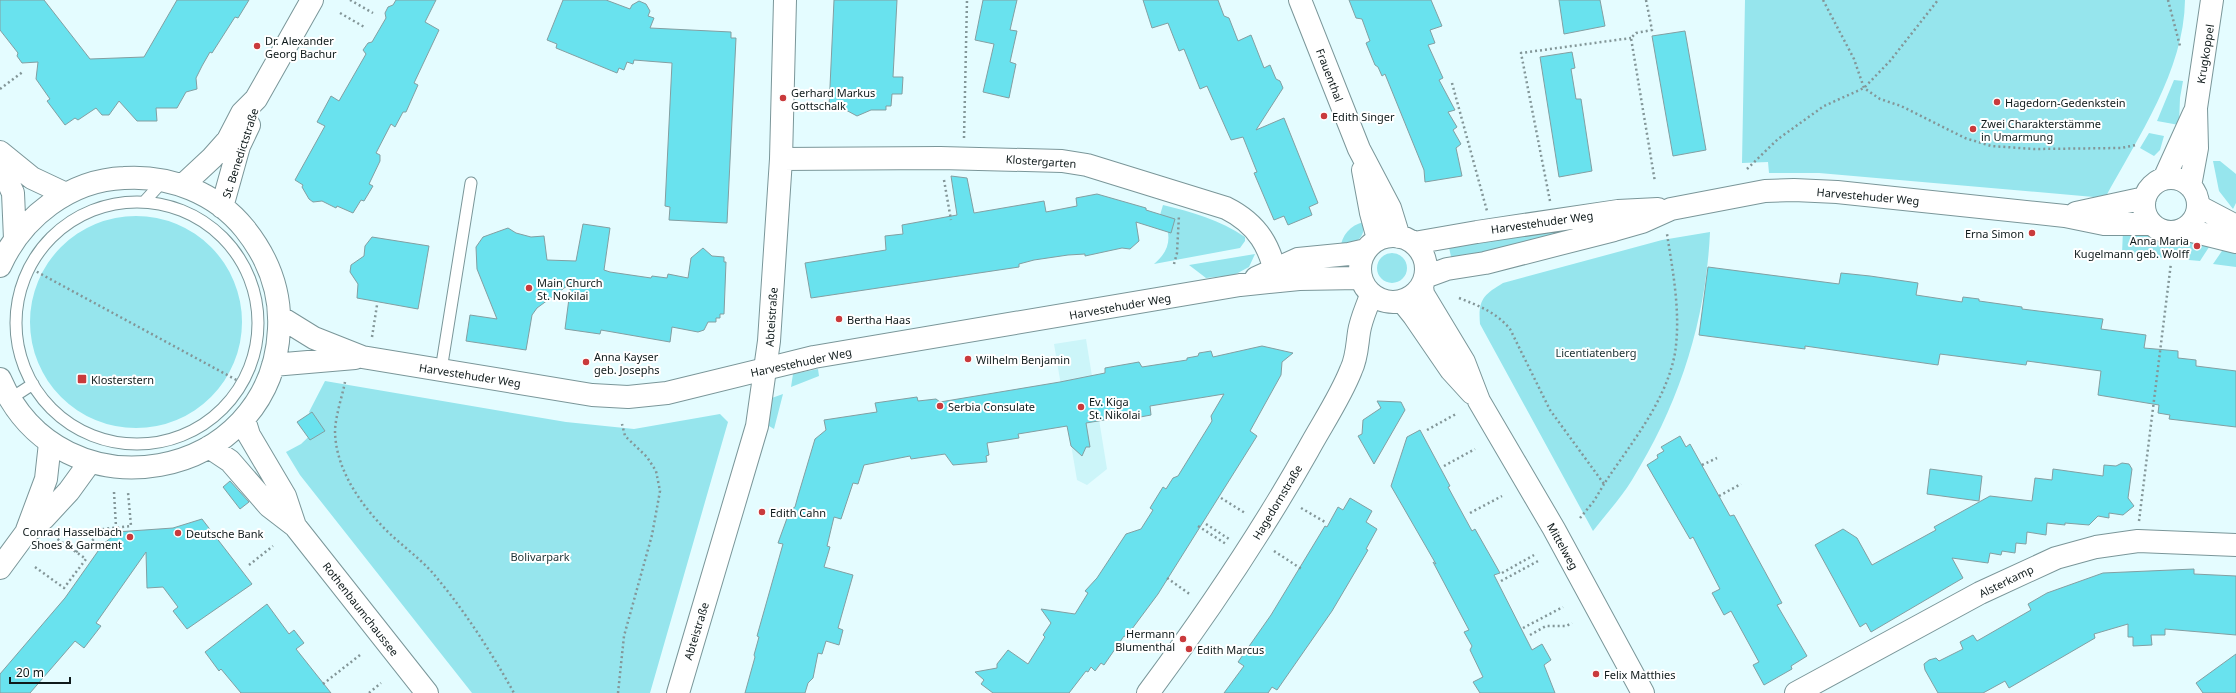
<svg xmlns="http://www.w3.org/2000/svg" width="2236" height="693" font-family="'Noto Sans',sans-serif">
	<style>
		.built { fill: #ccf5f9 }
		.green { fill: #96e5ed }
		.building { fill: #69e2ee; stroke: #839fa2 }
		.lines { fill: none; stroke-linecap: round; stroke-linejoin: round }
		.lane-casing { stroke: #7a9699; stroke-width: 13 }
		.street-casing { stroke: #7a9699; stroke-width: 24 }
		.secondary-casing { stroke: #7a9699; stroke-width: 24 }
		.path { stroke: #839698; stroke-width: 2.5; stroke-dasharray: 2 3; stroke-linecap: butt }
		.lane { stroke: #fff; stroke-width: 11 }
		.street { stroke: #fff; stroke-width: 22 }
		.secondary { stroke: #fff; stroke-width: 22 }
		.poi-dot { fill: #c93a3c; stroke: #fff; stroke-width: 1.5 }
		.labels { text-anchor: middle; dominant-baseline: central; stroke-width: 4; stroke-linejoin: round; paint-order: stroke }
		.poi-label { font-size: 11px; fill: #0f1a1b; stroke: #fff; text-anchor: start }
		.street-label { font-size: 11px; fill: #0f1a1b; stroke: #fff }
		.park-label { font-size: 11px; fill: #192f31; stroke: #fff }
	</style>
	<rect width="100%" height="100%" fill="#e4fcff"/>
	<!-- built -->
	<path class="built" d="M1086,339L1107,469L1087,485L1077,480L1054,344Z"/>
	<!-- green -->
	<path class="green" d="M1745,0H2185C2184,71 2138,137 2105,198L1819,173H1769L1768,162L1742,163Z
		M2174,80L2183,81L2180,98L2179,125L2157,121Z
		M2149,133L2164,136L2160,150L2154,156L2140,148Z
		M2213,161H2220L2236,174V203L2233,209L2219,191Z
		M1163,205C1192,212 1220,220 1245,237V241L1240,248L1154,264C1171,250 1173,233 1160,215Z
		M30 322a106 106 0 1 1 212 0a106 106 0 1 1-212 0Z
		M1607,220L1608,225L1452,261L1448,243Z
		M1364,222C1365,240 1355,243 1340,249C1342,235 1350,225 1364,222Z
		M2123,230L2140,232L2163,243L2189,240L2211,244L2200,261L2122,254Z
		M1710,232C1706,321 1679,404 1632,480C1621,498 1606,514 1593,531L1480,324C1478,300 1483,295 1503,283L1662,240Z
		M2224,248L2236,250V267L2213,264Z
		M1377 268a15 15 0 1 1 30 0a15 15 0 1 1-30 0Z
		M1255,254L1249,267L1234,275L1206,278L1189,265Z
		M818,369L819,376L791,387L793,374Z
		M325,381L566,422L634,429L720,414L728,422L650,693H472L300,475L286,452L301,444L320,426L309,412Z
		M783,394L774,429L764,423L769,399Z"/>
	<!-- building -->
	<path class="building" d="M0,0H44L90,59L144,57L177,0H249L238,18L235,17L212,53L210,52L202,66L196,78L197,89L186,92L177,108H156L157,121H137L119,101L109,115H102L96,108L78,120L75,118L65,125L47,101L50,99L36,79L38,62L22,63L17,56L18,53L0,30Z
		M396,0H436L425,22L439,30L414,83L418,85L406,112H403L395,127L391,124L376,153L380,155V161L369,184L373,186L364,201L361,200L353,213L337,206L336,208L322,201L313,202L309,199L302,187L303,185L295,180L325,126L317,122L331,96L339,101L366,54L363,50L368,43L372,42L386,18L385,13L388,7L393,5Z
		M563,0H606L630,9L632,5L639,1L646,4L650,11L648,16L654,18L650,28L731,32V38H736L727,223L669,220L670,207L665,206L672,63L634,60L633,64L627,62L624,70L619,68L617,73L556,48L557,44L547,40Z
		M834,0H897L893,77H903L902,94H892L891,106H886V110H871L857,116L844,109L829,108Z
		M983,0H1017L1010,30L1017,31L1010,62L1016,64L1009,98L983,92L994,44L975,40Z
		M1143,0H1218L1224,16L1229,18L1238,41L1251,35L1264,68L1270,65L1276,79L1280,81L1283,88L1256,130L1284,118L1318,203L1309,207L1312,215L1288,225L1284,216L1274,220L1254,173L1257,172L1243,137L1231,140L1207,86L1200,89L1184,49L1179,51L1168,23L1152,28Z
		M1349,0H1431L1442,26L1430,30L1435,43L1428,45L1443,78L1439,80L1455,110L1448,112L1457,127L1453,130L1461,144L1456,148L1462,176L1425,182L1424,170L1385,74L1382,76L1378,67L1375,65L1366,43L1370,41L1362,19L1356,18Z
		M1559,0H1600L1605,26L1564,34Z
		M1685,31L1706,150L1673,156L1652,36Z
		M1572,52L1575,68L1571,69L1576,99H1581L1592,171L1559,177L1540,57Z
		M951,176L967,178L974,213L1044,201L1046,212L1077,206L1076,198L1097,194L1146,208V210L1175,219L1171,233L1136,222L1139,241L1130,249L1122,248L1085,256V254L1068,255L1034,260L1019,264V267L811,298L805,263L886,250L885,236L903,234L902,225L957,215Z
		M583,224L610,228L604,270L610,272L651,278L652,276L667,278L668,274L688,278L691,258L703,248L712,256L724,257V262H726L724,314H720V318H716V322H708L704,330L698,332L672,327L670,342L601,330L600,334L565,329L571,283L537,308L532,315L526,350L466,341L470,315L497,319L477,269L476,247L483,237L508,228L516,233L531,237L544,236L547,260L576,261Z
		M372,237L429,246L418,309L357,298L358,284L350,272L351,265L364,256L365,246Z
		M1708,267L1839,284L1841,273L1870,276L1918,283L1916,295L1962,302L1963,297L1979,299V301L2022,307V309L2103,319L2101,329L2146,335L2144,348L2178,351V358L2196,360V366L2236,371V427L2169,419L2170,415L2158,413L2159,405L2098,395L2101,371L2027,361L2026,365L1940,354L1938,365L1805,346V349L1699,335Z
		M1262,346L1293,353L1282,362L1281,375L1250,431L1257,436L1158,594L1126,637L1124,636L1104,665L1101,663L1095,671L1091,667L1088,672L1086,671L1069,693H993L981,684L984,680L975,672L997,668V664L1008,650L1028,664L1045,637L1043,635L1051,623L1041,609L1075,614L1088,593L1085,591L1097,578L1126,534L1141,529L1153,510L1150,508L1163,487L1166,489L1173,478L1178,476L1212,421L1211,416L1224,394L1150,406L1151,415L1135,418L1134,415L1086,423L1090,447H1086L1082,456L1071,446L1067,426L1018,434L1019,438L987,443L989,455L986,456L987,462L953,465L945,454L911,459L910,456L864,465L858,484L853,483L841,519L834,517L827,546L830,547L824,567L853,575L838,628L843,630L839,645L826,641L822,654L818,653L813,678L808,683L805,693H745L755,657L754,655L759,637L757,636L783,544L778,543L790,510L795,507L798,496L815,439L826,430L824,420L877,412L875,403L917,397L918,401L936,399L940,402L1060,382L1105,373V368L1139,362L1142,367L1187,360V358L1198,356L1199,353L1211,351L1213,357Z
		M1377,401L1401,402L1405,410L1374,464L1358,436L1362,434L1363,420L1381,408Z
		M312,412L325,431L310,440L297,422Z
		M1420,430L1450,486L1448,487L1472,531L1475,529L1500,573L1494,575L1532,650L1542,644L1551,660L1544,665L1555,693H1480L1473,682L1483,677L1470,650L1472,646L1464,632L1469,630L1433,562L1436,564L1391,486L1407,437Z
		M1680,436L1686,447L1690,444L1730,516L1734,515L1782,603L1777,605L1807,656L1791,666L1792,669L1764,685L1753,665L1759,662L1731,611L1724,615L1712,593L1720,589L1693,537L1690,539L1647,465L1658,458L1657,455L1664,451L1661,447Z
		M2122,463L2129,464L2132,469L2128,498L2134,506L2123,515L2109,513V518L2098,516L2089,525L2065,523V525L2047,523L2046,535L2027,532L2026,544L2016,543L2015,553L2002,551L2001,555L1990,553L1988,563L1952,558L1963,578L1871,632L1866,623L1860,627L1815,545L1843,529L1857,538L1872,565L1936,530L1934,527L1990,496L2032,501L2035,478L2052,480L2053,469L2103,476L2104,465L2116,466Z
		M1930,469L1982,476L1979,501L1927,494Z
		M230,481L249,502L240,509L223,487Z
		M1350,498L1372,511L1366,522L1377,529L1366,549L1368,550L1332,611L1277,690L1272,687L1268,693H1224L1244,666L1238,662L1271,615L1325,526L1327,527L1338,507L1343,510Z
		M202,519L252,584L187,629L173,611L178,607L163,587L147,588L146,552L96,623L101,626L84,648L75,641L30,693H0V674L65,598L103,544L112,537H116V532L173,528Z
		M2194,569V574L2236,576V635L2165,629V635H2151L2152,645L2133,646V637H2128V624L2094,634L2095,638L2009,688L2005,681L1983,693H1938L1925,670L1924,664L1929,660L1936,658L1939,661L1963,649L1960,642L1973,635L1977,641L2031,610L2028,604L2047,593L2103,573Z
		M267,604L289,634L294,630L304,643L296,649L331,693H241L221,669L219,671L205,652Z
		M2236,654V693H2203L2196,683Z"/>
	<g class="lines">
		<defs>
			<path id="lane" d="M144,202L164,180
				M16 323a121 121 0 1 1 242 0a121 121 0 1 1-242 0Z
				M441,370L471,183
				M10,399L33,384"/>
			<path id="street" d="M781,159L940,158L1062,161L1087,165L1226,208C1258,224 1271,247 1277,281
				M2198,206L2236,226
				M2184,229L2236,242
				M27,530L46,479L50,443
				M0,568L25,534L44,518L69,491L90,462
				M678,693L757,426L769,341L781,159L785,0
				M1148,693C1206,615 1260,535 1308,450C1322,424 1340,398 1351,370C1357,358 1357,345 1359,332C1361,319 1367,307 1371,295
				M1796,693L1980,593L2056,558L2096,547L2138,541L2236,545"/>
			<path id="secondary" d="M1300,0L1359,149L1390,208L1399,237
				M0,152L32,178L66,194
				M0,165L13,193L15,239
				M1363,170L1371,213L1378,239
				M2144 205a27 27 0 1 1 54 0a27 27 0 1 1-54 0Z
				M2164,179L2194,113
				M183,185L212,158L228,140L242,113L256,99L312,0
				M2190,186L2197,148L2196,108L2212,0
				M222,207L239,146L249,125
				M2076,213L2145,198
				M1360 269a33 33 0 1 1 66 0a33 33 0 1 1-66 0Z
				M1414,243L1477,232L1618,211L1658,209
				M0,266C22,217 70,180 124,178C170,175 216,193 245,229C268,258 281,292 279,329C272,483 61,521 0,379
				M1425,277L1447,269L1485,263L1614,230L1642,222L1671,209L1765,191L1794,190L1837,192L2065,216L2104,224H2152
				M1256,278L1298,259L1349,254L1366,250
				M1422,286L1423,294L1464,362L1479,401L1554,529L1643,693
				M1402,301L1414,316L1451,370L1472,393
				M280,317L314,338L362,357L592,395L628,397L667,393L814,357L1240,285L1299,279L1360,278
				M273,365L355,358
				M244,419L249,435L285,496L295,526
				M209,447L230,461L269,506L295,526L427,693"/>
		</defs>
		<!-- lane casing -->
		<use href="#lane" class="lane-casing"/>
		<!-- street casing -->
		<use href="#street" class="street-casing"/>
		<!-- secondary casing -->
		<use href="#secondary" class="secondary-casing"/>
		<!-- path -->
		<path class="path" d="M350,0L373,13
			M1646,0L1652,30L1636,33L1631,38L1655,182
			M1823,0L1854,59L1864,88L1880,99L1901,106L1965,138L1991,146L2034,149L2121,148L2136,145
			M2168,0L2180,46
			M340,13L366,28
			M1452,83L1487,211
			M0,89L24,71
			M964,138L967,0
			M1747,169L1778,139L1824,106L1864,88L1890,61L1938,0
			M944,180L951,220
			M1550,201L1521,53L1631,38
			M1174,264L1177,253L1179,215
			M28,267L242,383
			M1459,298C1479,306 1496,312 1510,329L1550,410L1604,484C1631,443 1666,402 1675,353C1681,314 1673,272 1667,234
			M372,337L377,305
			M345,382C342,397 336,414 335,430C335,468 360,504 386,530C400,544 417,556 431,571C463,608 490,650 514,693
			M1427,430L1456,414
			M1702,465L1717,458
			M1444,466L1475,449
			M114,492L116,527
			M1719,496L1741,484
			M1221,498L1245,513
			M1301,508L1325,522
			M1470,513L1502,496
			M1580,518L1594,501L1604,484
			M2139,521L2171,263
			M1206,524L1229,539
			M1198,526L1226,544
			M1274,551L1303,570
			M76,552L89,544L103,529L131,526L128,492
			M249,565L273,546
			M35,567L64,588L86,559L56,538
			M1502,573L1534,555
			M1167,578L1191,595
			M1501,581L1538,561
			M1523,628L1563,607
			M1530,635L1546,626H1566L1572,623
			M323,684L360,655
			M369,693L381,683
			M618,693L624,636L652,535L660,491L656,471L647,457L625,436L622,424"/>
		<!-- lane -->
		<use href="#lane" class="lane"/>
		<!-- street -->
		<use href="#street" class="street"/>
		<!-- secondary -->
		<use href="#secondary" class="secondary"/>
	</g>
	<!-- markers -->
	<g class="poi-dot">
		<circle cx="257" cy="46" r="4"/>
		<circle cx="783" cy="98" r="4"/>
		<circle cx="1997" cy="102" r="4"/>
		<circle cx="1324" cy="116" r="4"/>
		<circle cx="1973" cy="129" r="4"/>
		<circle cx="2032" cy="233" r="4"/>
		<circle cx="2197" cy="246" r="4"/>
		<circle cx="529" cy="288" r="4"/>
		<circle cx="839" cy="319" r="4"/>
		<circle cx="968" cy="359" r="4"/>
		<circle cx="586" cy="362" r="4"/>
		<rect x="77" y="374" width="10" height="10" rx="2"/>
		<circle cx="940" cy="406" r="4"/>
		<circle cx="1081" cy="407" r="4"/>
		<circle cx="762" cy="512" r="4"/>
		<circle cx="178" cy="533" r="4"/>
		<circle cx="130" cy="537" r="4"/>
		<circle cx="1183" cy="639" r="4"/>
		<circle cx="1189" cy="649" r="4"/>
		<circle cx="1596" cy="674" r="4"/>
	</g>
	<g class="labels">
		<!-- poi labels -->
		<g class="poi-label">
			<text x="265" y="40">Dr. Alexander<tspan x="265" dy="13">Georg Bachur</tspan></text>
			<text x="791" y="92">Gerhard Markus<tspan x="791" dy="13">Gottschalk</tspan></text>
			<text x="2005" y="102">Hagedorn-Gedenkstein</text>
			<text x="1332" y="116">Edith Singer</text>
			<text x="1981" y="123">Zwei Charakterstämme<tspan x="1981" dy="13">in Umarmung</tspan></text>
			<text x="2024" y="233" text-anchor="end">Erna Simon</text>
			<text x="2189" y="240" text-anchor="end">Anna Maria<tspan x="2189" dy="13">Kugelmann geb. Wolff</tspan></text>
			<text x="537" y="282">Main Church<tspan x="537" dy="13">St. Nokilai</tspan></text>
			<text x="847" y="319">Bertha Haas</text>
			<text x="594" y="356">Anna Kayser<tspan x="594" dy="13">geb. Josephs</tspan></text>
			<text x="976" y="359">Wilhelm Benjamin</text>
			<text x="91" y="379">Klosterstern</text>
			<text x="1089" y="401">Ev. Kiga<tspan x="1089" dy="13">St. Nikolai</tspan></text>
			<text x="948" y="406">Serbia Consulate</text>
			<text x="770" y="512">Edith Cahn</text>
			<text x="122" y="531" text-anchor="end">Conrad Hasselbach<tspan x="122" dy="13">Shoes &amp; Garment</tspan></text>
			<text x="186" y="533">Deutsche Bank</text>
			<text x="1175" y="633" text-anchor="end">Hermann<tspan x="1175" dy="13">Blumenthal</tspan></text>
			<text x="1197" y="649">Edith Marcus</text>
			<text x="1604" y="674">Felix Matthies</text>
		</g>
		<!-- street labels -->
		<g class="street-label">
			<text transform="translate(2205 54) rotate(-81)">Krugkoppel</text>
			<text transform="translate(1330 75) rotate(69)">Frauenthal</text>
			<text transform="translate(240 153) rotate(-72)">St. Benedictstraße</text>
			<text transform="translate(1041 161) rotate(4)">Klostergarten</text>
			<text transform="translate(1868 196) rotate(5)">Harvestehuder Weg</text>
			<text transform="translate(1542 222) rotate(-8)">Harvestehuder Weg</text>
			<text transform="translate(1120 306) rotate(-10)">Harvestehuder Weg</text>
			<text transform="translate(771 317) rotate(-86)">Abteistraße</text>
			<text transform="translate(801 362) rotate(-12)">Harvestehuder Weg</text>
			<text transform="translate(470 375) rotate(9)">Harvestehuder Weg</text>
			<text transform="translate(1277 502) rotate(-59)">Hagedornstraße</text>
			<text transform="translate(1563 546) rotate(61)">Mittelweg</text>
			<text transform="translate(2006 581) rotate(-26)">Alsterkamp</text>
			<text transform="translate(361 609) rotate(52)">Rothenbaumchaussee</text>
			<text transform="translate(696 631) rotate(-73)">Abteistraße</text>
		</g>
		<!-- park labels -->
		<g class="park-label">
			<text x="1596" y="352">Licentiatenberg</text>
			<text x="540" y="556">Bolivarpark</text>
		</g>
	</g>
	<!-- scale -->
	<path d="M10 677v6h60v-6" fill="none" stroke="#0f1a1b" stroke-width="2"/>
	<text x="16" y="677" font-size="12" fill="#0f1a1b" stroke="#ffffff" stroke-width="3" paint-order="stroke">20 m</text>
</svg>
